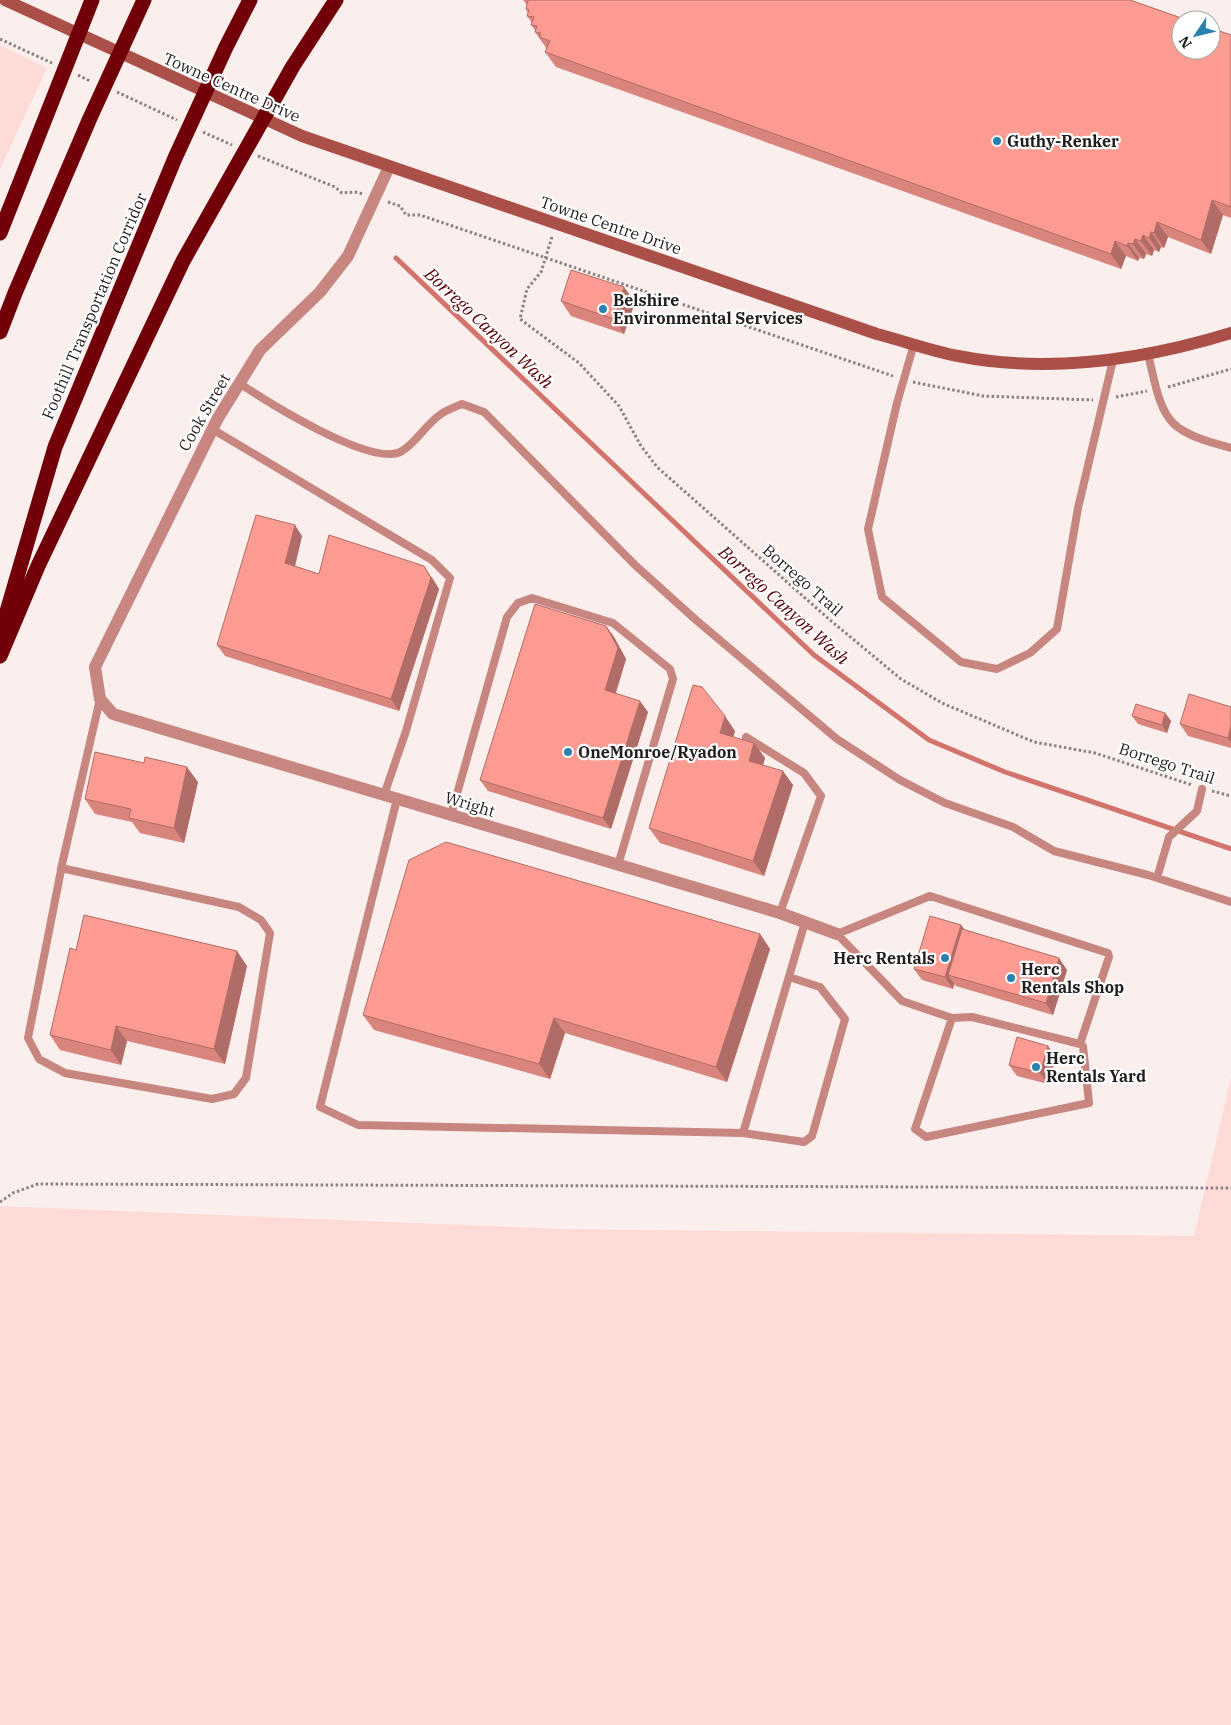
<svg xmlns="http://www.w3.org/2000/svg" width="1231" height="1725" font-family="'IBM Plex Serif',serif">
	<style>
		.green { fill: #fedbd7 }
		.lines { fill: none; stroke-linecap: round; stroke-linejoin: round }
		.stream { stroke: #d2746c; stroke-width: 5 }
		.path { stroke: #8b8382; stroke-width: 3; stroke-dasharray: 2.5 2.5; stroke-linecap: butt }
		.lane { stroke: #c78680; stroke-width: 8 }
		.street { stroke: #c78680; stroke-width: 12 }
		.secondary { stroke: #ab4f49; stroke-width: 12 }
		.highway { stroke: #720008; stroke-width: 15 }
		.wall { fill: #d9857d }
		.shaded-wall { fill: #b06c66 }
		.building { fill: #fc9b91; stroke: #b06c66 }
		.poi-dot { fill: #2881af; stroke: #fff; stroke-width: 2 }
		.labels { text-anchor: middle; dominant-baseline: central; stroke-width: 4.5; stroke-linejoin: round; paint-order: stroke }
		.street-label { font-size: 16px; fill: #221e1d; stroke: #fff }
		.poi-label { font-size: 16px; font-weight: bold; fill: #221e1d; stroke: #fff; text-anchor: start }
		.water-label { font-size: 18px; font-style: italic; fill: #590006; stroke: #fff }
	</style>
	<rect width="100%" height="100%" fill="#fbefee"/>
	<!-- green -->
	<path class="green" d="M0,45L47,68L0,169Z
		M1231,1077V1725H0V1206L562,1229L1194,1236Z"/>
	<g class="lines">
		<!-- stream -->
		<path class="stream" d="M396,258L814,655L929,740L1005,772L1231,849"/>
		<!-- path -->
		<path class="path" d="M0,39L52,63
			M78,75L90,81
			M117,92L177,120
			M203,132L232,145
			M258,156L335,187L342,193L355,192L363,194
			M388,202L400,206L406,215H420L893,376
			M552,237L541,272L527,289L520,319L579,363L619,406L641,446L657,467L830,620L901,679L942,703L1034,742L1095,753L1192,785
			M913,382L983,396L1093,400
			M1168,387L1231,369
			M1116,397L1147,391
			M1212,791L1231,796
			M0,1202L13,1193L38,1184L1231,1188"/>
		<!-- lane -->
		<path class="lane" d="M914,344L897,403L868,529L882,597L961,662L997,669L1030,653L1057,629L1078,508L1113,360
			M1148,355C1154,375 1157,408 1174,424C1188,437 1213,443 1231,448
			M239,383C266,401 373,469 402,451C417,442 426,424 441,414C447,410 455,407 462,404L484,412L635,565L696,620L837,739L900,780L945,803L1013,827L1054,851L1148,875L1231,902
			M212,429L432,560L450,578L406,731L384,795
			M746,737L804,773L821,796L780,913
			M397,799L320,1107L358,1125L743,1133L804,1142L812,1136L845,1019L820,987L789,977
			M451,815L507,617L518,603L532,598L613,623L670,669L673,679L618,865
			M61,868L239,907L261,920L270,933L246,1078L234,1094L212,1099L65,1073L39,1059L28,1038L63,860L100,699
			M1157,878L1169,837L1197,811L1202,789
			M952,1018L915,1129L926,1137L1089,1103L1083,1046L1080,1044L1109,957L1108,953L930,896L837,934L902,1001L952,1018L972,1017L1080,1044
			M743,1133L805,922"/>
		<!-- street -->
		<path class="street" d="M389,167L348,256L320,292L260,350L218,418L95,667L100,699L113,714L780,913L837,934"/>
		<!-- secondary -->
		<path class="secondary" d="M5,0L302,136L877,334C904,341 931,351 958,356C1050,374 1143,360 1231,333"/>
		<!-- highway -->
		<path class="highway" d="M0,233L92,0
			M0,332L15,293L90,118L144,0
			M1,632L55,447L175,158L226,47L250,0
			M0,656L38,566L183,261L293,66L336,0"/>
	</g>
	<!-- wall -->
	<path class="wall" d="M523,0H1130L1231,35V218L1223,215L1211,254L1168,237L1164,248L1161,247L1159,252L1154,250L1152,256L1146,254L1144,259L1139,258L1138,261L1126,256L1121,269L556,67L545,52L547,49L535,32V30L531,25L532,23L527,16L528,13L526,9L527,5Z
		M561,301L635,302L624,334L571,316Z
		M302,536L295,566L319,574L432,577L439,589L399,711L225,656L217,645Z
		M606,626L614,637L626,659L616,693L648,712L611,829L488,791L480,780Z
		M1231,707V748L1188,736L1180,724Z
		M1165,713L1171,721L1167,733L1138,724L1132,716Z
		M735,731L733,737L754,743L765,758L763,765L793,785L764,876L660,843L649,828Z
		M198,782L184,843L140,833L132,822L95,814L85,799Z
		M961,925L964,929L1067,970L1053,1015L956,986L954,984L953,989L922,980L914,969Z
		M760,934L770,949L727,1082L565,1033L550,1079L374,1030L363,1015Z
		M76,950L247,966L225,1064L127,1041L121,1065L60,1050L50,1035Z
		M1048,1046L1056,1058L1048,1084L1017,1076L1009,1065Z"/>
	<!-- shaded-wall -->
	<path class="shaded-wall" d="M1212,200L1223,215L1211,254L1201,240Z
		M1157,222L1168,237L1164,248L1154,233Z
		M1151,232L1161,247L1159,252L1149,238Z
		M1143,235L1154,250L1152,256L1141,241Z
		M1135,239L1146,254L1144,259L1133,244Z
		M1115,241L1126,256L1121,269L1111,254Z
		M1128,243L1139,258L1138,261L1127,246Z
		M624,287L635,302L624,334L614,319Z
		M295,525L302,536L293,574L285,563Z
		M424,566L439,589L399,711L391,699Z
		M606,626L614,637L626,659L613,701L605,690Z
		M640,701L648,712L611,829L603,818Z
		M1165,713L1171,721L1167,733L1162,725Z
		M725,716L735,731L730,748L720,733Z
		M1231,726V743L1228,738Z
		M754,743L765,758L760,776L749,761Z
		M187,767L198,782L184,843L174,828Z
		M783,771L793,785L764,876L753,861Z
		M961,925L969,936L948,975L954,984L953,989L945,977Z
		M760,934L770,949L727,1082L716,1067Z
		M237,951L247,966L225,1064L214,1049Z
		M1059,958L1067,970L1053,1015L1046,1003Z
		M554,1018L565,1033L550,1079L539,1064Z
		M116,1026L127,1041L121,1065L111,1050Z
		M1048,1046L1056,1058L1048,1084L1040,1073Z"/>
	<!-- building -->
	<path class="building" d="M528,0H1130L1187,20H1181V50H1211V28L1231,35V207L1212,200L1201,240L1157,222L1154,233L1151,232L1149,238L1143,235L1141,241L1135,239L1133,244L1128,243L1127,246L1115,241L1111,254L545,52L550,41L539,37L541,33L535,32L537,26L531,25L534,17L527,16L529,10L526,9Z
		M571,270L624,287L614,319L561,301Z
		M256,515L295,525L285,563L319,574L329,535L424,566L431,578L391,699L217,645Z
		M535,604L606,626L618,648L605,690L640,701L603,818L480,780Z
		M693,685L702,687L725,716L720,733L754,743L749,761L783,771L753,861L649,828Z
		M1189,694L1231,707V726L1228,738L1180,724Z
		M1136,704L1165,713L1162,725L1132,716Z
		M95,752L144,763L145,757L187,767L174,828L129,818L131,809L85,799Z
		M446,842L760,934L716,1067L554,1018L539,1064L363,1015L409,860Z
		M84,915L237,951L214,1049L116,1026L111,1050L50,1035L70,948L76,950Z
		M930,916L961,925L945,977L914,969Z
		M962,929L1059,958L1046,1003L948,975Z
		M1017,1037L1048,1046L1040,1073L1009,1065Z"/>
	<!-- markers -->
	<g class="poi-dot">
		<circle cx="997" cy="141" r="5"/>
		<circle cx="603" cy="309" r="5"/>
		<circle cx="568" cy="752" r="5"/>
		<circle cx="945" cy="958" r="5"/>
		<circle cx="1011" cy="978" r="5"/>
		<circle cx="1036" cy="1067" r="5"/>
	</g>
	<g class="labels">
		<!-- street labels -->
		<g class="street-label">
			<text transform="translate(232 87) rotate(24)">Towne Centre Drive</text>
			<text transform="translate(611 225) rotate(19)">Towne Centre Drive</text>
			<text transform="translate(94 306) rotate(-67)">Foothill Transportation Corridor</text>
			<text transform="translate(204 412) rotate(-60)">Cook Street</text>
			<text transform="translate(803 580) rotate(41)">Borrego Trail</text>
			<text transform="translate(1167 763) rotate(18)">Borrego Trail</text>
			<text transform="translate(470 804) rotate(17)">Wright</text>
		</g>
		<!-- poi labels -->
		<g class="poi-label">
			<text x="1007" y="141">Guthy-Renker</text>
			<text x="613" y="300">Belshire<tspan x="613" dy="18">Environmental Services</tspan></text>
			<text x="578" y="752">OneMonroe/Ryadon</text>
			<text x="935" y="958" text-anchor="end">Herc Rentals</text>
			<text x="1021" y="969">Herc<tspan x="1021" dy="18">Rentals Shop</tspan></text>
			<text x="1046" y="1058">Herc<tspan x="1046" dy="18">Rentals Yard</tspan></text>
		</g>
		<!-- water labels -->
		<g class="water-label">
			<text transform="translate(489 328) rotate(43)">Borrego Canyon Wash</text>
			<text transform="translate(784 605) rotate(42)">Borrego Canyon Wash</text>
		</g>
	</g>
	<!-- north arrow -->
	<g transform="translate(1196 35) rotate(235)"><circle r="24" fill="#ffffff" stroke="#a7a5a5"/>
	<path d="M0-4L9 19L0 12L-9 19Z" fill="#2881af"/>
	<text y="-8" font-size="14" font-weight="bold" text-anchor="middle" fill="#221e1d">N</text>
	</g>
</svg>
